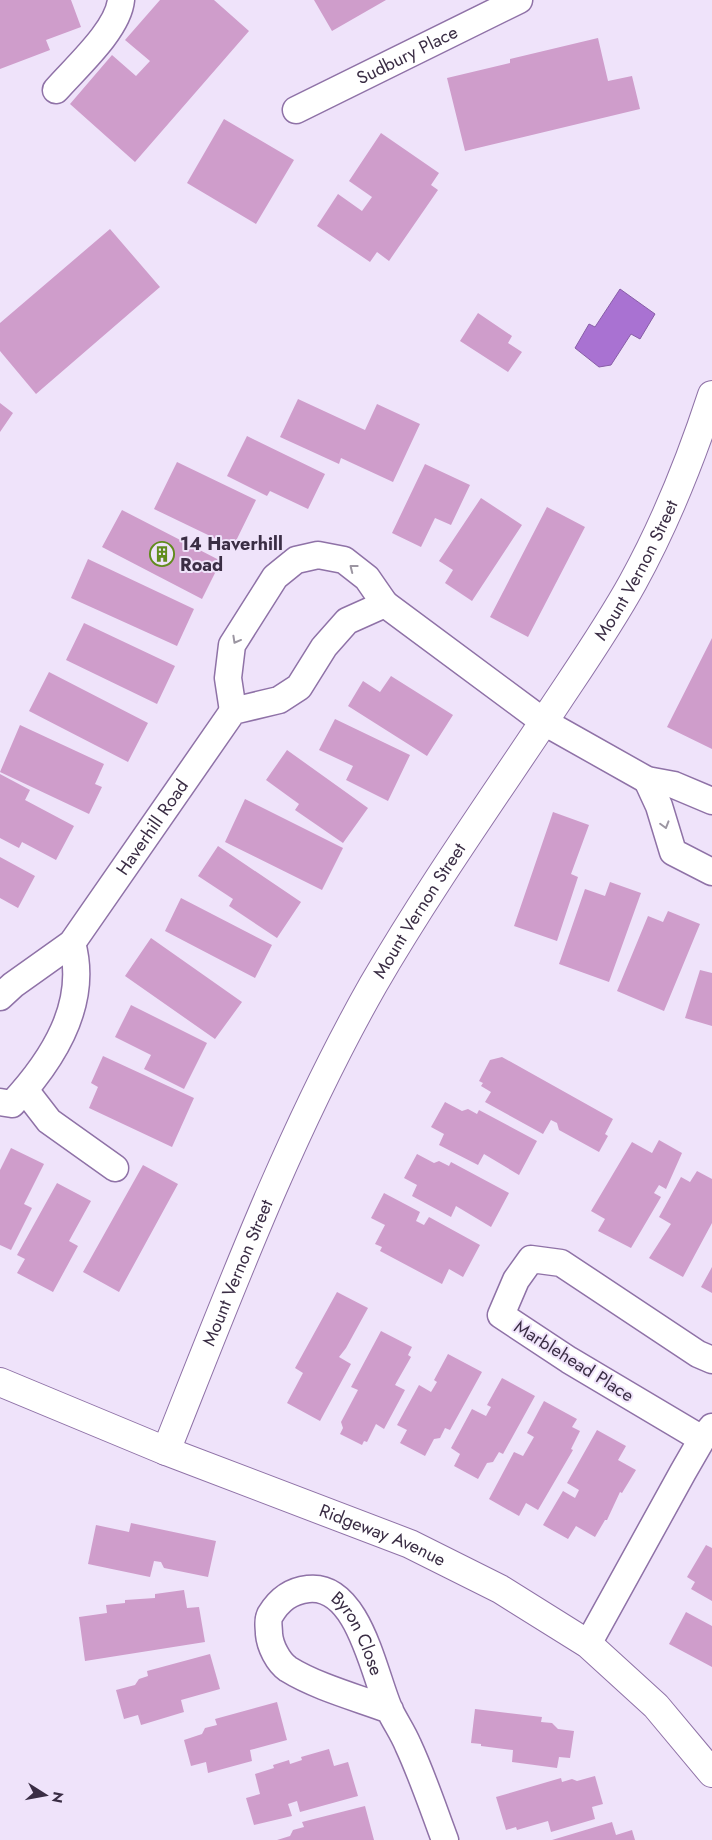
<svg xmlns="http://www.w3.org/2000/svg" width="712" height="1840" font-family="Jost,sans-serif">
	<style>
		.water { fill: #a972d2; stroke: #885da7 }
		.building { fill: #cf9dcb }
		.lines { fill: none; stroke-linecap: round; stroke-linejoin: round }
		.street-casing { stroke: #8f72a7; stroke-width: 29 }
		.secondary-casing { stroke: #8f72a7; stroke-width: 30 }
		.street { stroke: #fff; stroke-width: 26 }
		.secondary { stroke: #fff; stroke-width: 28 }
		.oneway { stroke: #9c96a2 }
		.labels { text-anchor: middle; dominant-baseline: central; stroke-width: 4; stroke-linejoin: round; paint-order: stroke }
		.street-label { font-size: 18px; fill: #3a2d44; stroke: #efe3fa }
		.poi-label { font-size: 18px; font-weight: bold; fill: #3a2d44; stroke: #efe3fa; text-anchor: start }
	</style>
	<rect width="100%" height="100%" fill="#efe3fa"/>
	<!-- water -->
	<path class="water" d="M620,289L655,314L640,339L631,334L611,365L599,367L575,348L589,324L595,327Z"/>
	<!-- building -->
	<path class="building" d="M0,0H71L81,27L46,40L50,50L0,69Z
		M160,0H214L249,31L135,162L70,104L112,55L136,76L150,61L125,40Z
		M314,0H386L332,31Z
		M598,38L608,81L632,76L640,109L465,151L447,78L510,63V59Z
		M224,119L294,160L256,224L187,183Z
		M381,133L439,173L431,185L438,190L389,261L377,252L370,262L317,226L338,194L362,211L372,197L349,181Z
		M110,229L160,287L36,394L0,351V323Z
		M478,313L512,336L508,343L522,352L508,372L460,341Z
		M298,399L365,430L377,404L420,424L393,482L341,458L339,464L280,437Z
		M0,403L13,413L0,432Z
		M247,436L325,474L308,509L270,491L267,496L227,476Z
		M177,462L256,500L233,547L154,509Z
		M425,464L470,485L451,525L435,518L421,547L392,533Z
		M481,498L522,525L472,601L445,583L453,570L439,561Z
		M547,507L585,527L528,637L490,617Z
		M122,510L221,561L202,599L102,547Z
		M88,559L194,609L177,646L71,598Z
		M84,623L175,666L157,704L66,660Z
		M712,638V749L667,727Z
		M49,672L148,723L128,762L29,711Z
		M391,676L453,715L427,756L348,706L363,681L380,692Z
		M335,719L410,755L388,801L346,780L353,766L319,750Z
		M20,725L104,764L95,784L102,787L89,814L0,772Z
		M287,750L368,808L343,843L295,810L299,804L266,780Z
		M0,774L30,790L25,800L74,826L56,860L22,842L19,848L0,838Z
		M245,799L343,848L322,890L225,842Z
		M553,812L589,825L571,874L578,877L557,941L514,926Z
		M218,846L301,902L277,938L229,906L233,899L198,876Z
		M0,857L35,876L18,908L0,898Z
		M610,882L641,893L609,982L559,964L585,889L605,896Z
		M181,898L272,945L255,978L165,931Z
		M668,911L700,924L664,1011L617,991L648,916L663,922Z
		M151,938L242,1002L215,1039L125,976Z
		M700,970L712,973V1026L685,1018Z
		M131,1005L207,1043L184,1089L144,1069L151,1055L115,1037Z
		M103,1056L194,1098L172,1147L89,1108L98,1087L91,1083Z
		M502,1057L613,1119L605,1134L608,1136L599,1152L559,1130L557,1123L551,1120L543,1134L485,1102L491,1092L481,1086L483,1083L479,1081L490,1060Z
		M445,1102L462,1111L468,1109L477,1114L479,1110L537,1141L519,1175L484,1154L478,1165L439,1145L444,1134L431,1127Z
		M659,1140L682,1153L666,1189L659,1185L654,1193L661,1197L631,1248L598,1231L605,1219L591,1211L632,1142L652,1153Z
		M11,1148L44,1164L24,1204L32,1208L11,1250L0,1245V1170Z
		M417,1154L434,1163L439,1161L449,1166L451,1162L509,1193L491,1227L456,1206L451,1217L412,1196L417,1185L404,1178Z
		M143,1165L178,1184L119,1292L83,1272Z
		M697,1171L712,1179V1223L683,1277L649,1258L671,1224L659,1217L681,1177L690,1182Z
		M57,1183L91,1201L69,1241L78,1246L53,1292L17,1273L25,1259L17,1255Z
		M384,1193L420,1212L416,1221L424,1225L429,1217L480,1245L463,1277L449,1269L442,1284L380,1251L382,1247L375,1244L385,1225L371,1218Z
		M712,1267V1293L701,1287Z
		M337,1292L368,1308L346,1348L339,1357L351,1364L320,1421L287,1403L303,1373L295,1368Z
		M381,1331L412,1347L408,1355L411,1357L395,1385L405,1390L384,1429L376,1424L367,1442L364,1441L362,1445L340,1434L343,1428L341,1422L358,1390L351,1387Z
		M448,1354L482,1372L450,1430L445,1428L440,1438L434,1439L425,1456L400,1443L407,1430L397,1425L419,1385L431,1392L437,1382L434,1380Z
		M502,1378L535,1396L503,1454L499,1452L493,1462L487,1463L478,1479L454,1466L460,1454L451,1448L472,1409L486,1416L491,1407L487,1405Z
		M544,1401L577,1419L572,1427L580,1431L571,1449L573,1450L538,1510L526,1503L519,1516L489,1499L514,1452L523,1456L534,1437L527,1433Z
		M597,1430L626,1446L618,1460L636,1470L622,1493L620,1492L607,1520H605L595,1537L576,1526L568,1539L543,1525L563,1491L575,1498L579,1490L567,1483Z
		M131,1523L216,1541L208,1577L164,1568L161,1562L154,1561L150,1577L88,1564L96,1525L129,1532Z
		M706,1545L712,1548V1601L691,1589L695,1582L687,1577Z
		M184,1590L187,1608L199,1607L205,1642L85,1661L79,1617L107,1613L106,1605L125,1603V1600L155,1598V1594Z
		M686,1612L712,1626V1667L669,1644Z
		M210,1654L220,1689L181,1700L184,1712L141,1725L138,1715L124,1719L116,1690L135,1685L139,1679L148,1676L147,1671Z
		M277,1702L287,1740L250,1750L252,1761L208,1773L206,1762L191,1766L184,1740L202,1734L205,1728L217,1725L215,1719Z
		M475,1709L542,1717L541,1722L552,1723L558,1729L574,1731L570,1758L559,1757L557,1768L512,1762L513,1750L481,1746V1744L471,1743Z
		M329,1749L334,1766L348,1762L358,1796L300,1812L297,1801L288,1804L292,1816L254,1825L246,1798L260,1794L255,1774L274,1768L273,1765L289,1760L290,1764L302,1760L301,1757Z
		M595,1776L603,1804L592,1807L595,1819L551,1832L548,1821L517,1830L516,1827L506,1830L496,1797L561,1778L562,1782L572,1779L577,1781Z
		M365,1806L374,1840H277L290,1836L293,1830L304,1827L302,1822Z
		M612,1822L616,1835L632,1830L635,1840H552Z"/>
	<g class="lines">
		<defs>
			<g id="street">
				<path d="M56,90C76,67 118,30 121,0"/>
				<path id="s1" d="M296,110L519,0"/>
				<path d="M233,711L228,678L232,645L275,577L296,560L318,555L344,560L367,578L385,604"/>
				<path d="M647,780L659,806L673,852L712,872"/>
				<path id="s2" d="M0,997L13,985L72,943L233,711L279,700L299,687L324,647L347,621L385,604L544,722L647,780L674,785L712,801"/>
				<path d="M25,1090L49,1121L115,1168"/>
				<path d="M0,1102L12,1104C53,1060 89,1004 72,943"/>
				<path d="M702,1439L569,1360L501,1315L516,1280L531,1259L561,1263L698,1354L712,1360"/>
				<path d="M588,1644L683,1472L702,1439L712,1427"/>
				<path id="s3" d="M390,1710C358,1698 317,1687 288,1669C278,1662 270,1646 269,1634C269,1627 267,1621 270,1615C279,1600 290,1591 308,1589C359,1583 374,1676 390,1711C396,1723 403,1733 408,1745C422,1775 433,1808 445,1840"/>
			</g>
			<g id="secondary">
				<path id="s4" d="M0,1382L166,1451L410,1544L500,1589L588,1644L656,1706L712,1773"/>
				<path id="s5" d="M166,1451C229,1293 289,1133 373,985C430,887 496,794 559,699C585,660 611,622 633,582C666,522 691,459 712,395"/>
			</g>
		</defs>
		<!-- street casing -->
		<use href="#street" class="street-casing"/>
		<!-- secondary casing -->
		<use href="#secondary" class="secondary-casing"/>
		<!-- street -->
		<use href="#street" class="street"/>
		<!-- secondary -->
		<use href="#secondary" class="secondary"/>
	</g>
	<!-- one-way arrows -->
	<defs><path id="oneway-chevron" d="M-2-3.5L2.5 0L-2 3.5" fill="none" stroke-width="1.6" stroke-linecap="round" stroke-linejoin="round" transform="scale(1.25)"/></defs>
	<g class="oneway">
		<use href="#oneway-chevron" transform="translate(353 568) rotate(-142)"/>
		<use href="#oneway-chevron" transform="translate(236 640) rotate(119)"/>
		<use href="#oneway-chevron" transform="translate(665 825) rotate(74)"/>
	</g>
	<!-- icons -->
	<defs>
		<symbol id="building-ring" viewBox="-11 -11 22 22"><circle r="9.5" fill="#efe3fa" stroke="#618c1c" stroke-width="1.5"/><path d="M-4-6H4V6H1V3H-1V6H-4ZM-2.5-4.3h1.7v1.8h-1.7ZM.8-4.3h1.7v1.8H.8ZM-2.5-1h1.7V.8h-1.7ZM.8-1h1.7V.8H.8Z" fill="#618c1c"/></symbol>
	</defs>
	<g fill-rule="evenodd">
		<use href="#building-ring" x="148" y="540" width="28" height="28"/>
	</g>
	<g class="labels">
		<!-- street labels -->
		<g class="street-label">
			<text stroke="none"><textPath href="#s1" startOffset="124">Sudbury Place</textPath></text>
			<text stroke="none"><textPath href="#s5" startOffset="1002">Mount Vernon Street</textPath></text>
			<text stroke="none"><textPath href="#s2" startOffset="231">Haverhill Road</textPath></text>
			<text stroke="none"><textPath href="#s5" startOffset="598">Mount Vernon Street</textPath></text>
			<text stroke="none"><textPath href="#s5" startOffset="192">Mount Vernon Street</textPath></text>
			<text transform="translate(574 1361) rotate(32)">Marblehead Place</text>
			<text stroke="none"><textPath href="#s4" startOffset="412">Ridgeway Avenue</textPath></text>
			<text stroke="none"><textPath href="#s3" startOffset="291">Byron Close</textPath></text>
		</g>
		<!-- poi labels -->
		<g class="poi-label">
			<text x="180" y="544">14 Haverhill<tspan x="180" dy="21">Road</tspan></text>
		</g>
	</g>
	<!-- north arrow -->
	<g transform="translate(45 1795) rotate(101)" stroke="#efe3fa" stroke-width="4" paint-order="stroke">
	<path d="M0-4L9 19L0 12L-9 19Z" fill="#3a2d44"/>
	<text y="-8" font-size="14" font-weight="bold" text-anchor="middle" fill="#3a2d44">N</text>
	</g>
</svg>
